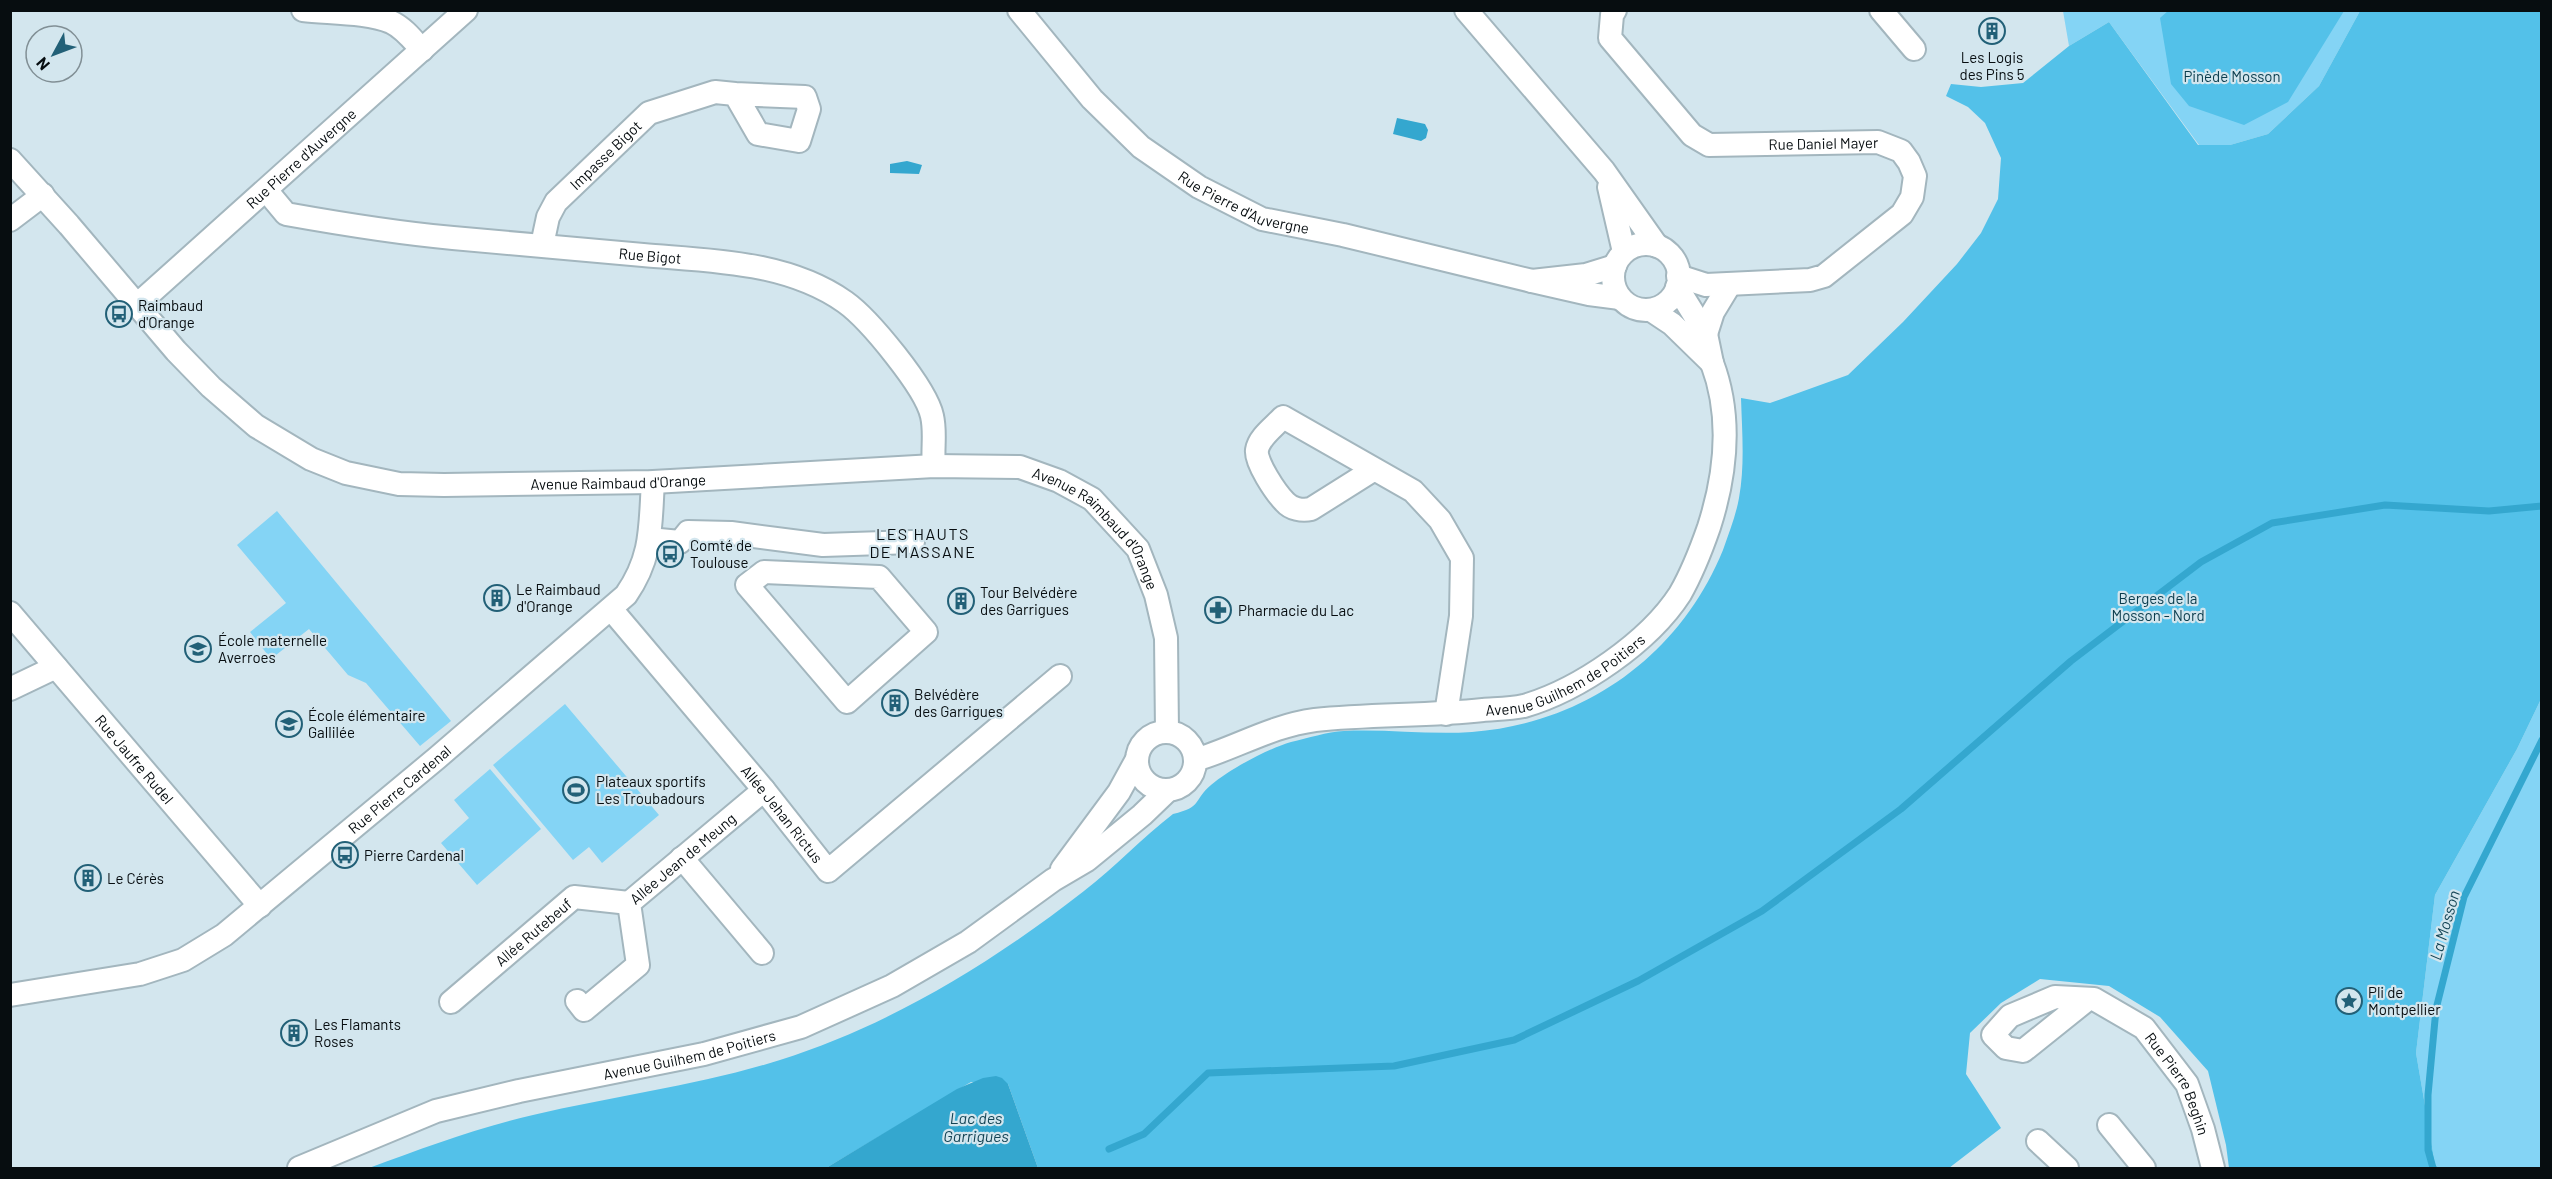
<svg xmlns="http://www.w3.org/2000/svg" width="2552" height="1179" font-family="Barlow,sans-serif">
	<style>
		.green { fill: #84d4f5 }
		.forest { fill: #53c1e9 }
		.water { fill: #34a7cf }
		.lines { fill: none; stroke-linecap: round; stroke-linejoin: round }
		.stream { stroke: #34a7cf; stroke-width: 7 }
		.street-casing { stroke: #a3b6be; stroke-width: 26 }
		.street { stroke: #fff; stroke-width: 22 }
		.labels { text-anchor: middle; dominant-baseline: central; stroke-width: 4.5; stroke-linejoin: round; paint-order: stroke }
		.poi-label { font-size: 15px; fill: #070d10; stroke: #d3e6ee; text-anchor: start }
		.park-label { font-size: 15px; fill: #0a3c4d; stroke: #d3e6ee }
		.street-label { font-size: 15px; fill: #070d10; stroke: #d3e6ee }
		.neighbourhood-label { font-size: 16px; letter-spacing: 1.5px; fill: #070d10; stroke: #d3e6ee }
		.water-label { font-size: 16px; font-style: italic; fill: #134354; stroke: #d3e6ee }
	</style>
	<rect width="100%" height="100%" fill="#d3e6ee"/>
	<!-- green -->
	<path class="green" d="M2063,11H2360L2319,86L2268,134L2230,145H2199L2109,22L2069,46Z
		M277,511L451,721L420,746L366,683L348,675L309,629L271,659L250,632L286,603L237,545Z
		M2541,699V1168H2438L2435,1164L2416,1053L2435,895L2517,749Z
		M565,704L659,815L602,863L589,847L573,860L493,765Z
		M490,769L541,829L477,885L441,843L469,818L454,800Z"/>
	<!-- forest -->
	<path class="forest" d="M2169,10H2344V11L2288,102L2244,125L2189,106L2171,84L2160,18Z
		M2360,11H2541V699L2517,749L2435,895L2416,1053L2435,1164L2438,1168H2229L2226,1145L2208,1071L2160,1017L2109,986L2040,979L2001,1003L1970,1033L1966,1074L2001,1128L1949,1168H1038L1008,1084L971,1082L826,1168H369C423,1148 477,1128 533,1115C614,1096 701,1085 780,1060C891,1025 993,962 1084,891C1115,867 1142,838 1173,814C1203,807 1193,800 1211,785C1230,769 1267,749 1291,742C1308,738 1327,732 1344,731C1387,729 1430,735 1472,732C1586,723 1680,655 1723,550C1729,533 1736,515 1739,498C1745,465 1742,431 1741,398L1770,403L1848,375L1903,322L1957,264L1981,233L1998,199L2001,158L1985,123L1968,107L1946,96L1951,84L1981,87L2023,83L2069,46L2109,22L2198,145H2230L2268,134L2319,86Z"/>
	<!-- water -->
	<path class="water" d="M1397,118L1425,124L1428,130L1426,138L1421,141L1393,134Z
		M907,161L922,165L919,174L890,173V164Z
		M996,1076L1002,1078L1008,1084L1038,1168H826L957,1089L983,1078Z"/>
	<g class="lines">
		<!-- stream -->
		<path class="stream" d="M1109,1149L1144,1134L1208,1073L1394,1066L1514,1040L1638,981L1762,911L1901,809L2071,661L2201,562L2272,523L2385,505L2489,511L2542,506
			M2433,1168L2428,1150V1095L2436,1009L2464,897L2542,740"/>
		<defs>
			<g id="street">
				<path d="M303,10C328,13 368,12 391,22C404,28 413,40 422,50"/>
				<path id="s1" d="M1019,10L1092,99L1141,147L1199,187L1262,219L1343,235L1532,281"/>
				<path d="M1466,10L1604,171L1657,246"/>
				<path id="s2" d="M1615,10L1612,15L1610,38L1692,135L1709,145L1878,142L1901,151L1909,162L1915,176L1912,197L1902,214L1824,276L1810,280L1706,285L1678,276"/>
				<path d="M1881,10L1914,49"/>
				<path id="s3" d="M10,160L69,225L176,351L211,387L256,426L311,459L346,473L399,484L444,485L653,482L934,466L1020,467L1059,481L1092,499L1138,549L1156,595L1166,638L1167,732"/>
				<path d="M1609,187L1624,252"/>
				<path id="s4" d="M266,190L286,214C342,224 397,233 453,238C516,244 580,249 643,255C711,261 787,261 845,302C869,319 926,388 932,416C936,433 932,449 934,466"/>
				<path d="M10,220L43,195"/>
				<circle cx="1646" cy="277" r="33"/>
				<path id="s5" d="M542,245L548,217L556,202L649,113L715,92L735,94L758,134L799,141L809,109L805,97L735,94"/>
				<path d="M1615,266L1586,275L1532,281L1589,294L1620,298"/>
				<path id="s6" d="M137,305L466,10"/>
				<path d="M1651,310L1672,324L1712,363L1706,334L1677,287"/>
				<path d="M1706,334L1713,312L1730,284"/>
				<path d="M1373,470L1311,509C1302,511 1291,509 1285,502C1276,493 1255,462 1257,450C1259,437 1274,427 1283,417L1413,491L1440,520L1462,558L1461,616L1446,714"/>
				<path d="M649,539L680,542L688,532L731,533L823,545L913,542"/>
				<path d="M764,572L879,577L926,632L847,702L747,585Z"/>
				<path id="s7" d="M611,609L764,790L828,871L1060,676"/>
				<path id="s8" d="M10,613L260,906"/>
				<path d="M10,689L56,667"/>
				<circle cx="1166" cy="761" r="29"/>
				<path id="s9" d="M1195,760C1238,747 1271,726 1315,720C1371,714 1427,716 1483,710C1496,709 1511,709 1524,706C1579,690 1649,642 1680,594C1692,573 1701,550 1709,527C1726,474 1732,416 1712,363"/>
				<path d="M682,858L762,953"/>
				<path d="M1062,869L1119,792L1136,761"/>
				<path id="s10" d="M10,995L140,974L183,960L224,935L437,758L626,595C653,556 650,526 653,482"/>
				<path id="s11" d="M2088,999L2023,1051L2006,1048L1993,1035L2010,1016L2055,997L2094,999L2144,1028L2187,1084L2203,1129L2213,1168"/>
				<path id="s12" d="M577,1001L584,1010L638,965L629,903L764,790"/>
				<path id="s13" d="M451,1002L574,897L629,903"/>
				<path d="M2109,1125L2144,1168"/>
				<path d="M2038,1141L2067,1168"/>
				<path id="s14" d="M299,1168L436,1111L519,1091L704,1054L801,1027L892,986L968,942L1053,880L1087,860L1142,815L1167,791"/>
			</g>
		</defs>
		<!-- street casing -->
		<use href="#street" class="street-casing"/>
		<!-- street -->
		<use href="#street" class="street"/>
	</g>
	<!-- icons -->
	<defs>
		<symbol id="building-ring" viewBox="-11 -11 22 22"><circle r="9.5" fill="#d3e6ee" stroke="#226077" stroke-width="1.5"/><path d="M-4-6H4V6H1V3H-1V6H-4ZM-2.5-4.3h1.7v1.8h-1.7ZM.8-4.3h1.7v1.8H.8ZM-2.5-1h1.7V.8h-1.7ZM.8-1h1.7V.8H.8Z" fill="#226077"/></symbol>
		<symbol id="bus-ring" viewBox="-11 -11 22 22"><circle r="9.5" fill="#d3e6ee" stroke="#226077" stroke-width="1.5"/><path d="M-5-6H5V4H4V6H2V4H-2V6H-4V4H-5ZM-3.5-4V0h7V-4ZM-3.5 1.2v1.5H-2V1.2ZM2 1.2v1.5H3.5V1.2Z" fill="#226077"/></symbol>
		<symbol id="pharmacy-ring" viewBox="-11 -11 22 22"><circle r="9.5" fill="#d3e6ee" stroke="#226077" stroke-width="1.5"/><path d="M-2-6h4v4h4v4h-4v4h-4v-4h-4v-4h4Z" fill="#226077"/></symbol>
		<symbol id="school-ring" viewBox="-11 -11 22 22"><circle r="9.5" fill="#d3e6ee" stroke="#226077" stroke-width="1.5"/><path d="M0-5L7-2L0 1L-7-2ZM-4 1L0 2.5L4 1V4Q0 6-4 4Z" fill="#226077"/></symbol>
		<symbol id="stadium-ring" viewBox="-11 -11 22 22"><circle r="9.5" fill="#d3e6ee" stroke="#226077" stroke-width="1.5"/><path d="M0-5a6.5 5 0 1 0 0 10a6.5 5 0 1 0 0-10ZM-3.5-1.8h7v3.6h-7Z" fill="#226077"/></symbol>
		<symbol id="sight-ring" viewBox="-11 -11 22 22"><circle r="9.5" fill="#d3e6ee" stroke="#226077" stroke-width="1.5"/><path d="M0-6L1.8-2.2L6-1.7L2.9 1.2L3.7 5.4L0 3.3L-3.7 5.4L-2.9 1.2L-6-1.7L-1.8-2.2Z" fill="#226077"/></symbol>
	</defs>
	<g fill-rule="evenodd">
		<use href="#building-ring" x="1977" y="16" width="30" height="30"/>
		<use href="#bus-ring" x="104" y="299" width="30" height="30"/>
		<use href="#bus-ring" x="655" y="539" width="30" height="30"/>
		<use href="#building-ring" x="482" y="583" width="30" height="30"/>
		<use href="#building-ring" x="946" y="586" width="30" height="30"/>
		<use href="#pharmacy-ring" x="1203" y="595" width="30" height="30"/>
		<use href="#school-ring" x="183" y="634" width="30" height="30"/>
		<use href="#building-ring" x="880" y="688" width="30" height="30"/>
		<use href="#school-ring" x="274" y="709" width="30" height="30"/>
		<use href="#stadium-ring" x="561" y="775" width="30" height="30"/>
		<use href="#bus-ring" x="330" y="840" width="30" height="30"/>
		<use href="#building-ring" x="73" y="863" width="30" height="30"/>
		<use href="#sight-ring" x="2334" y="986" width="30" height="30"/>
		<use href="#building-ring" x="279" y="1018" width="30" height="30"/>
	</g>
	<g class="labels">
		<!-- poi labels -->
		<g class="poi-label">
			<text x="1992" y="57" text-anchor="middle">Les Logis<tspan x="1992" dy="17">des Pins 5</tspan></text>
			<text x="138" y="305">Raimbaud<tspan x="138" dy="17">d'Orange</tspan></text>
			<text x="690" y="545">Comté de<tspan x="690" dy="17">Toulouse</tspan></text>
			<text x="516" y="589">Le Raimbaud<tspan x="516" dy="17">d'Orange</tspan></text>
			<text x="980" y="592">Tour Belvédère<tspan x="980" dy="17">des Garrigues</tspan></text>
			<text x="1238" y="610">Pharmacie du Lac</text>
			<text x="218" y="640">École maternelle<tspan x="218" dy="17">Averroes</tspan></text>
			<text x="914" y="694">Belvédère<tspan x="914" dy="17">des Garrigues</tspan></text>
			<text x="308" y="715">École élémentaire<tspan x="308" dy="17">Gallilée</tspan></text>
			<text x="596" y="781">Plateaux sportifs<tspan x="596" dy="17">Les Troubadours</tspan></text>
			<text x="364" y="855">Pierre Cardenal</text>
			<text x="107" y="878">Le Cérès</text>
			<text x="2368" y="992">Pli de<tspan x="2368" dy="17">Montpellier</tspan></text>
			<text x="314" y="1024">Les Flamants<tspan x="314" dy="17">Roses</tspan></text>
		</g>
		<!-- park labels -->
		<g class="park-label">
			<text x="2232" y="76">Pinède Mosson</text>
			<text x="2158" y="598">Berges de la<tspan x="2158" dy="17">Mosson - Nord</tspan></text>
		</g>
		<!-- street labels -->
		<g class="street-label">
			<text stroke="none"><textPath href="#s2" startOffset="290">Rue Daniel Mayer</textPath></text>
			<text stroke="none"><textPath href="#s5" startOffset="114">Impasse Bigot</textPath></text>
			<text stroke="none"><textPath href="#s6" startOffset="220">Rue Pierre d'Auvergne</textPath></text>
			<text stroke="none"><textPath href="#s1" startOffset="302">Rue Pierre d'Auvergne</textPath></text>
			<text stroke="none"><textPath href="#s4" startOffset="398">Rue Bigot</textPath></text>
			<text stroke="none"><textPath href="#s3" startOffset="738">Avenue Raimbaud d'Orange</textPath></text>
			<text stroke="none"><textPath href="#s3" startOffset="1242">Avenue Raimbaud d'Orange</textPath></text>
			<text stroke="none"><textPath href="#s9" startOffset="386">Avenue Guilhem de Poitiers</textPath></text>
			<text stroke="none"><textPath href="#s8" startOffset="192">Rue Jaufre Rudel</textPath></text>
			<text stroke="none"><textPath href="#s10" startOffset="453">Rue Pierre Cardenal</textPath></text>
			<text stroke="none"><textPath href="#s7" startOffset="267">Allée Jehan Rictus</textPath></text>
			<text stroke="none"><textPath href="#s12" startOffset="214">Allée Jean de Meung</textPath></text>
			<text stroke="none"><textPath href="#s13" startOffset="108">Allée Rutebeuf</textPath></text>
			<text stroke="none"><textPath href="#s14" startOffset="408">Avenue Guilhem de Poitiers</textPath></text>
			<text stroke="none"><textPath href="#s11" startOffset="356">Rue Pierre Beghin</textPath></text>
		</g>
		<!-- neighbourhood labels -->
		<g class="neighbourhood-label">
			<text x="923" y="533">LES HAUTS<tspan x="923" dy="18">DE MASSANE</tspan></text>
		</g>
		<!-- water labels -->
		<g class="water-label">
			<text transform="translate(2444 925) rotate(-74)">La Mosson</text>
			<text x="976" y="1117">Lac des<tspan x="976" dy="18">Garrigues</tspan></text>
		</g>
	</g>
	<!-- border -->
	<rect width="2552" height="1179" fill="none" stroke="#070d10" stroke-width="24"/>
	<!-- north arrow -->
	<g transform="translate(54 54) rotate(229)"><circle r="28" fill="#d3e6ee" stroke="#818f95" stroke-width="1.5"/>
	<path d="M0-4.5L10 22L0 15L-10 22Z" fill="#226077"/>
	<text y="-9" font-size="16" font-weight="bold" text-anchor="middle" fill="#070d10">N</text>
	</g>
</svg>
